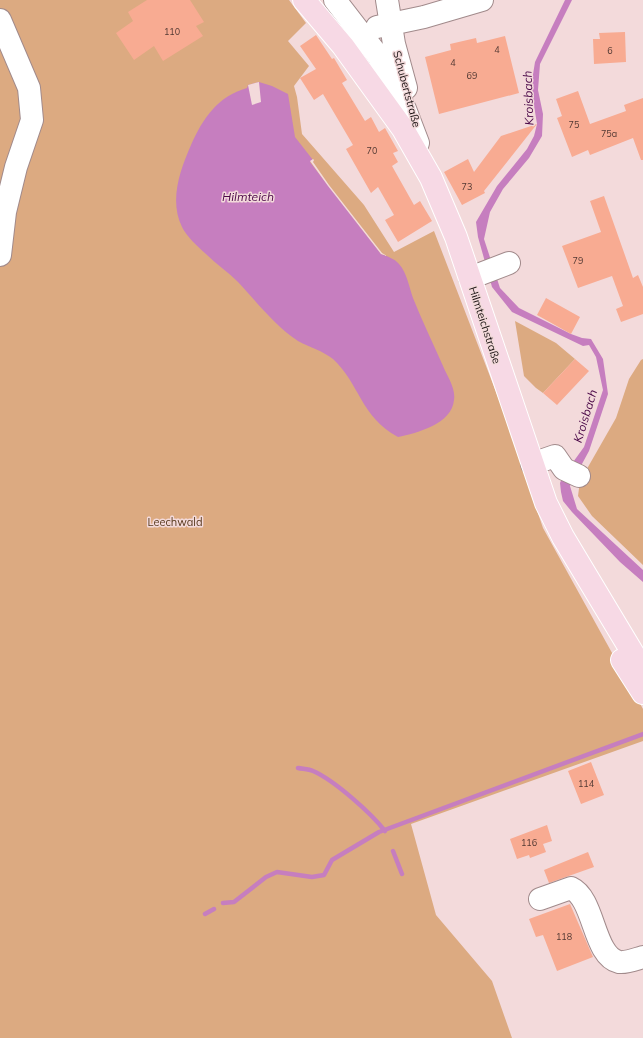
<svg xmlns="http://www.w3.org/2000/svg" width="643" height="1038" font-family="Mulish,sans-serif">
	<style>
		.green { fill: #dcaa81 }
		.water { fill: #c67ebf }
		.pier { fill: #f3dadb }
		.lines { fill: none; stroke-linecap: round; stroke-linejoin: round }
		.stream { stroke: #c67ebf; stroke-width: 4.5 }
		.building { fill: #f8ab92 }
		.minor-casing { stroke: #a18a8b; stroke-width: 24 }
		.major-casing { stroke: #fff; stroke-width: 24 }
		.minor { stroke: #fff; stroke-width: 22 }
		.major { stroke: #f7d9e5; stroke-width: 22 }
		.labels { text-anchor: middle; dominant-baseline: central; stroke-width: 3; stroke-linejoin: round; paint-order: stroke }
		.number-label { font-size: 9px; fill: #523933 }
		.street-label { font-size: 11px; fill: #1b1313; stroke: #f3dadb }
		.park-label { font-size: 11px; fill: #57381c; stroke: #f3dadb }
		.water-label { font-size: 12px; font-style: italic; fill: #4b0848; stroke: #f3dadb }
	</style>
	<rect width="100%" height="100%" fill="#f3dadb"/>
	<!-- green -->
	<path class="green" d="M0,0H289L306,23L288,41L309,66L294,86L297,97L302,134L364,205L394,252L434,231L503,410L543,528L643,709V741L411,824L436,915L492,981L512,1038H0Z
		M515,321L556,343L575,359L543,393L536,388L524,376Z
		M643,359V565L592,516L578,496L580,481L616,418L629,379L641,360Z"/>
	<!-- water -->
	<path class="water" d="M565,0H572L540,64L538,90L543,114L542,136L529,158L503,189L490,212L484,239L500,288L519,308L571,334L582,338L591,339L603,359L608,394L589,451L570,486L577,509L643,570V582L620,562L572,512L563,501L561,492L560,483L563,476L584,447L603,390L596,357L589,345L583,346L512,312L492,287L478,237L476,222L497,186L527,149L534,136L537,124L531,87L535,62Z
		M259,82L272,86L288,94L295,137L313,160L310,162L381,254C387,256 395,259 399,264C407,273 409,287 413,298C422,321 433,343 443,366C447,376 456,388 454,400C452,424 417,433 398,437C360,416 360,384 333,359C323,351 309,347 298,341C275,326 256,301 238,282C228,272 216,264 206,254C197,246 187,237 182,227C169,201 180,170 191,145C203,118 218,96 247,88L248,85Z"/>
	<!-- pier -->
	<path class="pier" d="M259,82L261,102L252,105L248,85Z
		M313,159L314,160L313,162L329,185L382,253L387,256L381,254L328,186L310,161Z"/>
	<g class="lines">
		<!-- stream -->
		<path class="stream" d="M298,768C303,769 309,769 313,771C334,780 371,813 385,831
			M393,851L402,874
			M223,903L234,902L266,877L277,872L312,877L324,875L332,860L379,832L643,734
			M205,914L214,909"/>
	</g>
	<!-- building -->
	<path class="building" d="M147,0H190L204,22L196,26L203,36L163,61L154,46L134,60L116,33L133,21L128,12Z
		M625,32L626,62L594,64L593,39H600L599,33Z
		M316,35L332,59L334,58L347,80L342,83L365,121L371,117L379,132L385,128L398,151L393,153L398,162L392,166L414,205L420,201L432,221L398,242L385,220L394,215L378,187L371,193L346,149L353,145L323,94L314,100L300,78L316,69L300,46Z
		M505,36L519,93L439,114L425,57L451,50L450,44L476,38L477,43Z
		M578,91L590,124L626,111L624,105L643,98V160H641L633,138L590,155L588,150L572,157L557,118L562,116L556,99Z
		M537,124L484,191L485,193L462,205L444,172L468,159L474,172L501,136Z
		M604,196L633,278L638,275L643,287V314L621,322L616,309L623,306L612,276L578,288L562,246L601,232L590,201Z
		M546,298L580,317L571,334L537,315Z
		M575,359L589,371L557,405L543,393Z
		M591,762L604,795L581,804L568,771Z
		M547,825L552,841L543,844L546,852L530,858L529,855L517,859L510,839Z
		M588,852L594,867L549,883L544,870Z
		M570,904L593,957L557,971L543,935L536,937L529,919Z"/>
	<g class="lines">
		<defs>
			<path id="minor" d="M335,0L379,57L405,109L418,143
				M387,0L394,44L406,88
				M0,20L29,88L32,120L16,167L5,212L0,255
				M377,27L424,17L482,0
				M470,278L509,263
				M532,464L555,456L564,469L579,476
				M540,899L571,888C595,899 593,956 619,962C627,963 636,959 643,957"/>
			<path id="major" d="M304,0L343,46L403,129L431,178L456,237L546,503L563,537L643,670
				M622,660L643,693"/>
		</defs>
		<!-- minor casing -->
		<use href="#minor" class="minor-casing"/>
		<!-- major casing -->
		<use href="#major" class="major-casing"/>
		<!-- minor -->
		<use href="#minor" class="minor"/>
		<!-- major -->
		<use href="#major" class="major"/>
	</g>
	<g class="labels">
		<!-- number labels -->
		<g class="number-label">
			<text x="172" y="31">110</text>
			<text x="497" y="49">4</text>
			<text x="610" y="50">6</text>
			<text x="453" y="62">4</text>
			<text x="472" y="75">69</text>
			<text x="574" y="124">75</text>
			<text x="609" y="133">75a</text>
			<text x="372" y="150">70</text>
			<text x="467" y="186">73</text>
			<text x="578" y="260">79</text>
			<text x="586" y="783">114</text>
			<text x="529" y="842">116</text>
			<text x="564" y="936">118</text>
		</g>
		<!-- street labels -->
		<g class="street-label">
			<text transform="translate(407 89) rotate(75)">Schubertstraße</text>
			<text transform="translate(485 325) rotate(72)">Hilmteichstraße</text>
		</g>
		<!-- park labels -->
		<g class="park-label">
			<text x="175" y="522">Leechwald</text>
		</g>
		<!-- water labels -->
		<g class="water-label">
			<text transform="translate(528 98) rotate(-92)">Kroisbach</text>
			<text x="248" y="196">Hilmteich</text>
			<text transform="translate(585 416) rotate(-73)">Kroisbach</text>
		</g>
	</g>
</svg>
